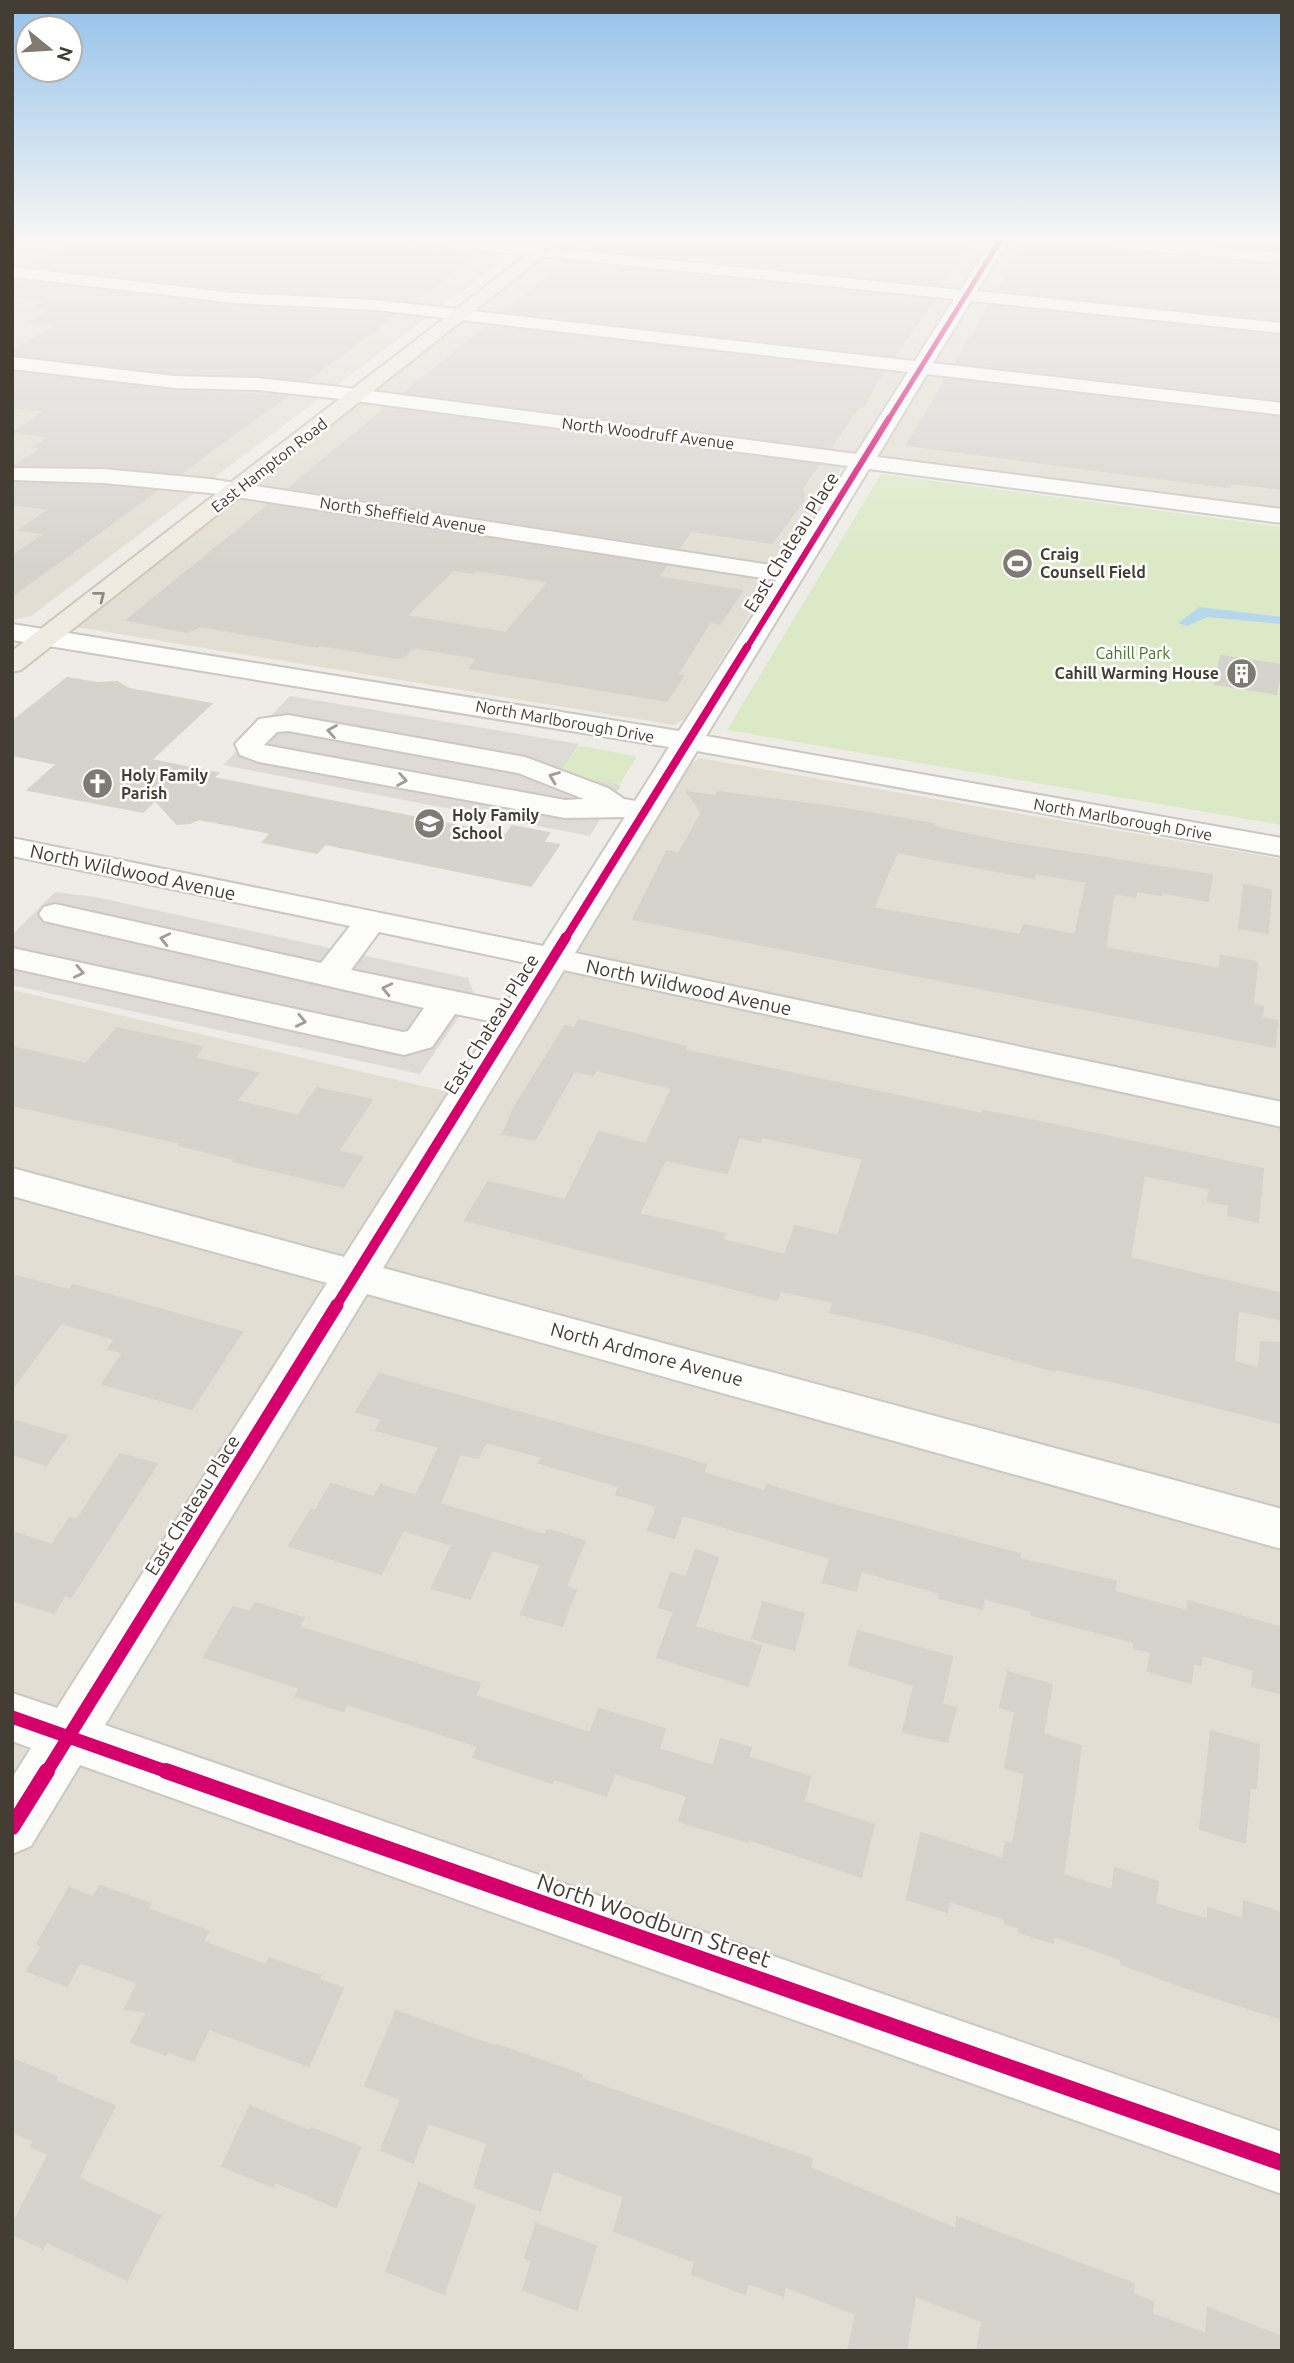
<svg xmlns="http://www.w3.org/2000/svg" width="1294" height="2363" font-family="Ubuntu,sans-serif">
	<style>
		.residential { fill: #e2ded3 }
		.green { fill: #dbe9c6 }
		.parking { fill: #dddbd6 }
		.water { fill: #b7d8ec }
		.building { fill: #d6d3cd; stroke: #d6d3cc; stroke-width: 2; fill-rule: evenodd }
		.lines { fill: none; stroke-linecap: round; stroke-linejoin: round }
		.minor-casing { stroke: #cac8c2; stroke-width: 4 }
		.major-casing { stroke: #d0c7b4; stroke-width: 4 }
		.minor { fill: #fcfcfb; fill-rule: evenodd }
		.major { fill: #f0ebe2; fill-rule: evenodd }
		.cycleway-far5-casing { stroke: #fff; stroke-width: 7 }
		.cycleway-far4-casing { stroke: #fff; stroke-width: 9 }
		.cycleway-far3-casing { stroke: #fff; stroke-width: 11 }
		.cycleway-far2-casing { stroke: #fff; stroke-width: 14 }
		.cycleway-far1-casing { stroke: #fff; stroke-width: 18 }
		.cycleway-casing { stroke: #fff; stroke-width: 20 }
		.cycleway-far5 { stroke: #d6006c; stroke-width: 5 }
		.cycleway-far4 { stroke: #d6006c; stroke-width: 6 }
		.cycleway-far3 { stroke: #d6006c; stroke-width: 8 }
		.cycleway-far2 { stroke: #d6006c; stroke-width: 10 }
		.cycleway-far1 { stroke: #d6006c; stroke-width: 13 }
		.cycleway { stroke: #d6006c; stroke-width: 16 }
		.oneway { stroke: #918b82 }
		.oneway2 { stroke: #a09c97 }
		.labels { text-anchor: middle; dominant-baseline: central; stroke-width: 5; stroke-linejoin: round; paint-order: stroke }
		.far-street-label { font-size: 16px; fill: #433d33; stroke: #fff }
		.far-poi-label { font-size: 16px; font-weight: bold; fill: #433d33; stroke: #fff; text-anchor: start }
		.far-park-label { font-size: 16px; fill: #457328; stroke: #fff }
		.street-label { font-size: 19px; fill: #433d33; stroke: #fff }
		.near-street-label { font-size: 23px; fill: #433d33; stroke: #fff }
	</style>
	<rect width="100%" height="100%" fill="#eeece6"/>
	<!-- residential -->
	<path class="residential" d="M12,239H531L31,616L12,620Z
		M566,239H1282V509L850,455L684,719L674,725L77,627L83,618Z
		M699,758L1282,859V2351H12V990L487,1101L690,765Z"/>
	<!-- green -->
	<path class="green" d="M881,474L1282,527V825L727,730Z
		M582,746L634,756L636,758L621,782L616,785L559,774L578,747Z"/>
	<!-- parking -->
	<path class="parking" d="M290,696L579,744L559,774L621,785L590,836L223,765Z
		M55,892L95,897L468,978L474,995L420,1074L12,985V935Z"/>
	<!-- water -->
	<path class="water" d="M1200,607L1282,617V624L1207,617L1187,626L1178,623Z"/>
	<!-- building -->
	<path class="building" d="M145,239H310L475,256L414,302L235,290L32,267L74,246L92,248L99,244L145,249Z
		M606,239H943L973,242L944,286L589,249Z
		M1206,239L1282,240V250L1204,243Z
		M1026,245L1195,261L1198,258L1282,266V320L998,291Z
		M574,262L934,300L894,356L505,312L565,263Z
		M12,280L235,306L395,315L306,381L257,375L175,373L12,354V351L58,325L28,323L49,310L34,308L51,299L12,295Z
		M989,306L1282,336V400L956,363Z
		M488,326L883,372L863,407L859,406L830,448L404,393Z
		M12,372L175,391L286,396L180,474L103,466L16,465L43,448L34,447L49,437L14,432L46,411L12,407Z
		M946,379L1282,418V489L1241,484L1231,483L1230,487L1195,483L907,445Z
		M386,408L818,465L802,488L804,500L772,543L691,531L679,548L289,488Z
		M12,483L103,486L156,491L12,596V556L45,534L20,530L50,509L12,504Z
		M269,505L666,566L658,577L742,591L720,624L710,622L677,675L683,676L667,701L470,668L478,658L418,648L411,649L404,657L396,658L320,645L317,647L201,626L187,632L127,620ZM453,570L473,573L476,570L549,582L506,633L406,616Z
		M1221,656L1282,665L1276,694L1215,684Z
		M67,678L97,683L117,682L129,689L211,704L151,760L218,773L213,778L506,835L512,826L549,833L543,842L559,845L531,886L325,844L317,853L263,842L271,833L199,819L190,823L177,824L155,800L143,812L28,790L57,764L12,755V722Z
		M687,792L715,796L718,792L840,808L934,824L933,827L1004,842L1212,875L1208,901L1161,892V895L1137,891L1135,897L1114,893L1105,948L1220,969L1221,956L1257,962L1253,1005L1263,1007L1262,1018L1277,1021L1275,1047L633,919L667,851L679,853L702,812ZM897,852L1034,878L1035,873L1087,882L1075,935L1024,925L1020,935L873,908Z
		M1244,885L1271,890L1268,933L1239,928Z
		M579,1020L686,1047L684,1050L982,1114L983,1111L1030,1120L1263,1169L1258,1222L1228,1215L1229,1205L1208,1201L1210,1189L1144,1175L1130,1258L1282,1294V1320L1238,1310L1234,1362L1259,1368L1261,1342L1282,1343V1424L1141,1388L1056,1369L1055,1371L921,1333L830,1312L834,1302L780,1291L777,1300L465,1220L488,1182L565,1200L599,1132L646,1144L672,1088L596,1070L593,1075L574,1071L535,1140L503,1134L514,1108L565,1026L575,1028ZM739,1137L760,1142L762,1137L863,1159L838,1236L795,1226L785,1255L723,1240L725,1234L639,1214L665,1160L727,1173Z
		M117,1028L198,1046L202,1048L194,1058L258,1073L236,1101L298,1116L317,1088L372,1100L338,1151L362,1157L343,1187L233,1161L235,1159L179,1145L181,1143L12,1105V1047L86,1064Z
		M12,1275L69,1290L73,1285L242,1332L192,1409L102,1384L123,1353L108,1349L115,1339L61,1323L12,1389Z
		M379,1374L660,1451L706,1465L703,1473L765,1491L767,1485L827,1503L1020,1554L1019,1559L1116,1581L1115,1592L1187,1611L1188,1601L1282,1628V1694L1252,1686L1254,1670L1202,1655L1201,1665L1193,1663L1191,1683L1148,1671L1151,1652L1134,1648V1642L1031,1615L1032,1611L984,1598L982,1609L939,1598L940,1593L861,1571L856,1591L823,1582L830,1558L683,1515L674,1538L648,1530L657,1506L616,1494L619,1487L611,1484L539,1463L542,1457L486,1442L478,1458L460,1454L440,1504L545,1535L548,1530L585,1541L566,1586L576,1590L562,1626L521,1614L541,1565L492,1550L470,1599L432,1588L452,1545L403,1530L381,1574L289,1546L311,1510L315,1511L331,1484L374,1497L381,1485L416,1496L439,1447L376,1430L382,1419L356,1412Z
		M12,1420L67,1436L46,1465L12,1454Z
		M120,1454L157,1464L71,1597L65,1595L54,1613L12,1600V1532L52,1545L70,1518L77,1520Z
		M696,1550L718,1558L695,1627L761,1646L748,1686L657,1657L674,1612L659,1607L671,1573L686,1577Z
		M763,1602L804,1614L794,1650L752,1638Z
		M255,1603L304,1618L299,1627L480,1684L475,1696L590,1733L599,1709L665,1729L659,1749L713,1766L721,1739L751,1748L748,1757L810,1777L804,1802L874,1825L861,1877L748,1839V1842L679,1821L687,1796L615,1773L606,1796L554,1779L552,1783L473,1757L478,1746L347,1704L343,1711L296,1696L300,1688L204,1657L233,1607L250,1612Z
		M858,1631L952,1657L942,1704L956,1708L947,1742L903,1732L914,1685L849,1665Z
		M1008,1672L1052,1685L1043,1734L1081,1746L1063,1875L1112,1890L1115,1868L1158,1882L1155,1904L1208,1920V1908L1243,1919L1244,1901L1282,1913V2019L1207,1995L1121,1964V1959L1054,1936L1053,1943L1019,1932L1020,1928L1005,1923V1919L949,1901L947,1912L907,1899L921,1833L1003,1859L1006,1842L1013,1844L1025,1774L1005,1768L1015,1712L1000,1707Z
		M1211,1731L1259,1745L1256,1788L1250,1787L1245,1843L1200,1829Z
		M100,1886L151,1904L148,1909L208,1931L203,1942L266,1965L269,1958L320,1976L319,1980L343,1988L309,2066L209,2029L193,2061L167,2051L166,2055L131,2042L147,2012L125,2009L138,1983L80,1962L67,1986L27,1971L42,1946L37,1944L69,1888L93,1897Z
		M396,2011L497,2047V2045L582,2075L581,2079L812,2159L810,2168L956,2229L957,2217L1134,2284L1133,2294L1153,2302L1152,2314L1206,2334L1208,2308L1282,2337V2351H977L982,2321L915,2296L906,2351H848L856,2314L785,2286L783,2296L748,2283L745,2294L692,2274L695,2262L614,2231L624,2197L553,2170L540,2211L474,2187L487,2143L428,2123L413,2163L381,2150L401,2099L365,2086Z
		M12,2059L57,2077L55,2081L115,2106L78,2178L160,2216L127,2280L47,2242L43,2248L12,2234V2225L49,2154L31,2147L34,2141L12,2132Z
		M250,2106L309,2131L311,2128L360,2147L336,2207L275,2182L273,2187L222,2166Z
		M419,2183L475,2206L444,2294L386,2271Z
		M536,2224L596,2246L577,2310L523,2290L532,2261L525,2258Z"/>
	<g class="lines">
		<defs>
			<path id="minor" d="M412,239H464L961,290L993,239H1009L977,291L1282,323V333L971,301L933,363L1282,403V415L927,374L877,457L1282,509V523L869,469L706,736L1282,838V856L697,751L575,953L1282,1102V1127L564,970L383,1268L1282,1509V1549L367,1294L105,1725L1282,2132V2194L80,1765L31,1846L12,1854V1778L31,1748L12,1741V1693L57,1708L327,1283L12,1196V1168L344,1257L494,1022L455,1014L432,1047L404,1055L12,968V948L403,1032L408,1031L424,1008L44,921L39,914L44,907L55,904L321,963L350,926L12,856V838L543,946L625,817L565,818L259,762L240,755L235,744L259,719L288,715L525,757L608,788L624,799L635,801L669,747L12,640V624L679,731L776,580L210,493L103,483L12,480V468L103,469L210,479L784,567L848,466L332,398L257,390L175,388L12,369V357L175,376L257,378L332,386L856,454L908,372L376,310L235,303L12,277V267L235,293L376,300L915,361L954,299L420,244ZM288,731L518,773L584,799L565,800L264,745L277,732ZM379,932L531,964L507,1002L351,970Z
				M1068,239H1125L1282,253V263L1076,244Z"/>
			<path id="major" d="M547,239H565L21,670L12,672V651Z"/>
		</defs>
		<!-- minor casing -->
		<use href="#minor" class="minor-casing"/>
		<!-- major casing -->
		<use href="#major" class="major-casing"/>
		<!-- minor -->
		<use href="#minor" class="minor"/>
		<!-- major -->
		<use href="#major" class="major"/>
		<defs>
			<path id="cycleway-far5" d="M888,420L1001,239"/>
			<path id="cycleway-far4" d="M746,649L889,418"/>
			<path id="cycleway-far3" d="M565,939L747,647"/>
			<path id="cycleway-far2" d="M336,1306L566,937"/>
			<path id="cycleway-far1" d="M12,1717L171,1773
				M46,1773L337,1305"/>
			<path id="cycleway" d="M166,1771L1282,2163
				M12,1827L47,1771"/>
		</defs>
		<!-- cycleway-far5 casing -->
		<use href="#cycleway-far5" class="cycleway-far5-casing"/>
		<!-- cycleway-far4 casing -->
		<use href="#cycleway-far4" class="cycleway-far4-casing"/>
		<!-- cycleway-far3 casing -->
		<use href="#cycleway-far3" class="cycleway-far3-casing"/>
		<!-- cycleway-far2 casing -->
		<use href="#cycleway-far2" class="cycleway-far2-casing"/>
		<!-- cycleway-far1 casing -->
		<use href="#cycleway-far1" class="cycleway-far1-casing"/>
		<!-- cycleway casing -->
		<use href="#cycleway" class="cycleway-casing"/>
		<!-- cycleway-far5 -->
		<use href="#cycleway-far5" class="cycleway-far5"/>
		<!-- cycleway-far4 -->
		<use href="#cycleway-far4" class="cycleway-far4"/>
		<!-- cycleway-far3 -->
		<use href="#cycleway-far3" class="cycleway-far3"/>
		<!-- cycleway-far2 -->
		<use href="#cycleway-far2" class="cycleway-far2"/>
		<!-- cycleway-far1 -->
		<use href="#cycleway-far1" class="cycleway-far1"/>
		<!-- cycleway -->
		<use href="#cycleway" class="cycleway"/>
	</g>
	<!-- one-way arrows -->
	<defs><path id="oneway-chevron" d="M-2-3.5L2.5 0L-2 3.5" fill="none" stroke-width="1.6" stroke-linecap="round" stroke-linejoin="round" transform="scale(1.75)"/></defs>
	<use class="oneway" href="#oneway-chevron" transform="translate(100 596) rotate(-38)"/>
	<g class="oneway2">
		<use href="#oneway-chevron" transform="translate(332 731) rotate(-170)"/>
		<use href="#oneway-chevron" transform="translate(554 777) rotate(-159)"/>
		<use href="#oneway-chevron" transform="translate(402 780) rotate(10)"/>
		<use href="#oneway-chevron" transform="translate(165 939) rotate(-167)"/>
		<use href="#oneway-chevron" transform="translate(79 972) rotate(12)"/>
		<use href="#oneway-chevron" transform="translate(387 989) rotate(-167)"/>
		<use href="#oneway-chevron" transform="translate(301 1021) rotate(12)"/>
	</g>
	<!-- sky -->
	<linearGradient id="sky" x2="0" y2="1"><stop stop-color="#94c2ea"/><stop offset="0.42" stop-color="#f7f6f4"/><stop offset="1" stop-color="#f7f6f4" stop-opacity="0"/></linearGradient>
	<rect width="1294" height="569" fill="url(#sky)"/>
	<!-- icons -->
	<defs>
		<symbol id="stadium-disc" viewBox="-11 -11 22 22"><circle r="9.5" fill="#7f7a72" stroke="#fff"/><path d="M0-5a6.5 5 0 1 0 0 10a6.5 5 0 1 0 0-10ZM-3.5-1.8h7v3.6h-7Z" fill="#fff"/></symbol>
		<symbol id="building-disc" viewBox="-11 -11 22 22"><circle r="9.5" fill="#7f7a72" stroke="#fff"/><path d="M-4-6H4V6H1V3H-1V6H-4ZM-2.5-4.3h1.7v1.8h-1.7ZM.8-4.3h1.7v1.8H.8ZM-2.5-1h1.7V.8h-1.7ZM.8-1h1.7V.8H.8Z" fill="#fff"/></symbol>
		<symbol id="church-disc" viewBox="-11 -11 22 22"><circle r="9.5" fill="#7f7a72" stroke="#fff"/><path d="M-1.2-6h2.4v3.5h3.3v2.4h-3.3V6h-2.4V-.1h-3.3v-2.4h3.3Z" fill="#fff"/></symbol>
		<symbol id="school-disc" viewBox="-11 -11 22 22"><circle r="9.5" fill="#7f7a72" stroke="#fff"/><path d="M0-5L7-2L0 1L-7-2ZM-4 1L0 2.5L4 1V4Q0 6-4 4Z" fill="#fff"/></symbol>
	</defs>
	<g fill-rule="evenodd">
		<use href="#stadium-disc" x="1000" y="546" width="35" height="35"/>
		<use href="#building-disc" x="1224" y="656" width="35" height="35"/>
		<use href="#church-disc" x="80" y="766" width="35" height="35"/>
		<use href="#school-disc" x="412" y="806" width="35" height="35"/>
	</g>
	<g class="labels">
		<!-- far-street labels -->
		<g class="far-street-label">
			<text transform="translate(648 433) rotate(7)">North Woodruff Avenue</text>
			<text transform="translate(269 465) rotate(-38)">East Hampton Road</text>
			<text transform="translate(403 515) rotate(9)">North Sheffield Avenue</text>
			<text transform="translate(565 721) rotate(10)">North Marlborough Drive</text>
			<text transform="translate(1123 819) rotate(10)">North Marlborough Drive</text>
		</g>
		<!-- far-poi labels -->
		<g class="far-poi-label">
			<text x="1040" y="554">Craig<tspan x="1040" dy="18">Counsell Field</tspan></text>
			<text x="1219" y="673" text-anchor="end">Cahill Warming House</text>
			<text x="121" y="775">Holy Family<tspan x="121" dy="18">Parish</tspan></text>
			<text x="452" y="815">Holy Family<tspan x="452" dy="18">School</tspan></text>
		</g>
		<!-- far-park labels -->
		<g class="far-park-label">
			<text x="1133" y="653">Cahill Park</text>
		</g>
		<!-- street labels -->
		<g class="street-label">
			<text transform="translate(791 542) rotate(-58)">East Chateau Place</text>
			<text transform="translate(133 872) rotate(12)">North Wildwood Avenue</text>
			<text transform="translate(689 987) rotate(12)">North Wildwood Avenue</text>
			<text transform="translate(491 1024) rotate(-58)">East Chateau Place</text>
			<text transform="translate(647 1354) rotate(15)">North Ardmore Avenue</text>
			<text transform="translate(192 1505) rotate(-58)">East Chateau Place</text>
		</g>
		<!-- near-street labels -->
		<g class="near-street-label">
			<text transform="translate(654 1920) rotate(19)">North Woodburn Street</text>
		</g>
	</g>
	<!-- border -->
	<rect width="1294" height="2363" fill="none" stroke="#433d33" stroke-width="28"/>
	<!-- north arrow -->
	<g transform="translate(49 49) rotate(108)"><circle r="33" fill="#ffffff" stroke="#b4b1ad" stroke-width="2"/>
	<path d="M0-5L12 26L0 18L-12 26Z" fill="#7f7a72"/>
	<text y="-10" font-size="19" font-weight="bold" text-anchor="middle" fill="#433d33">N</text>
	</g>
</svg>
